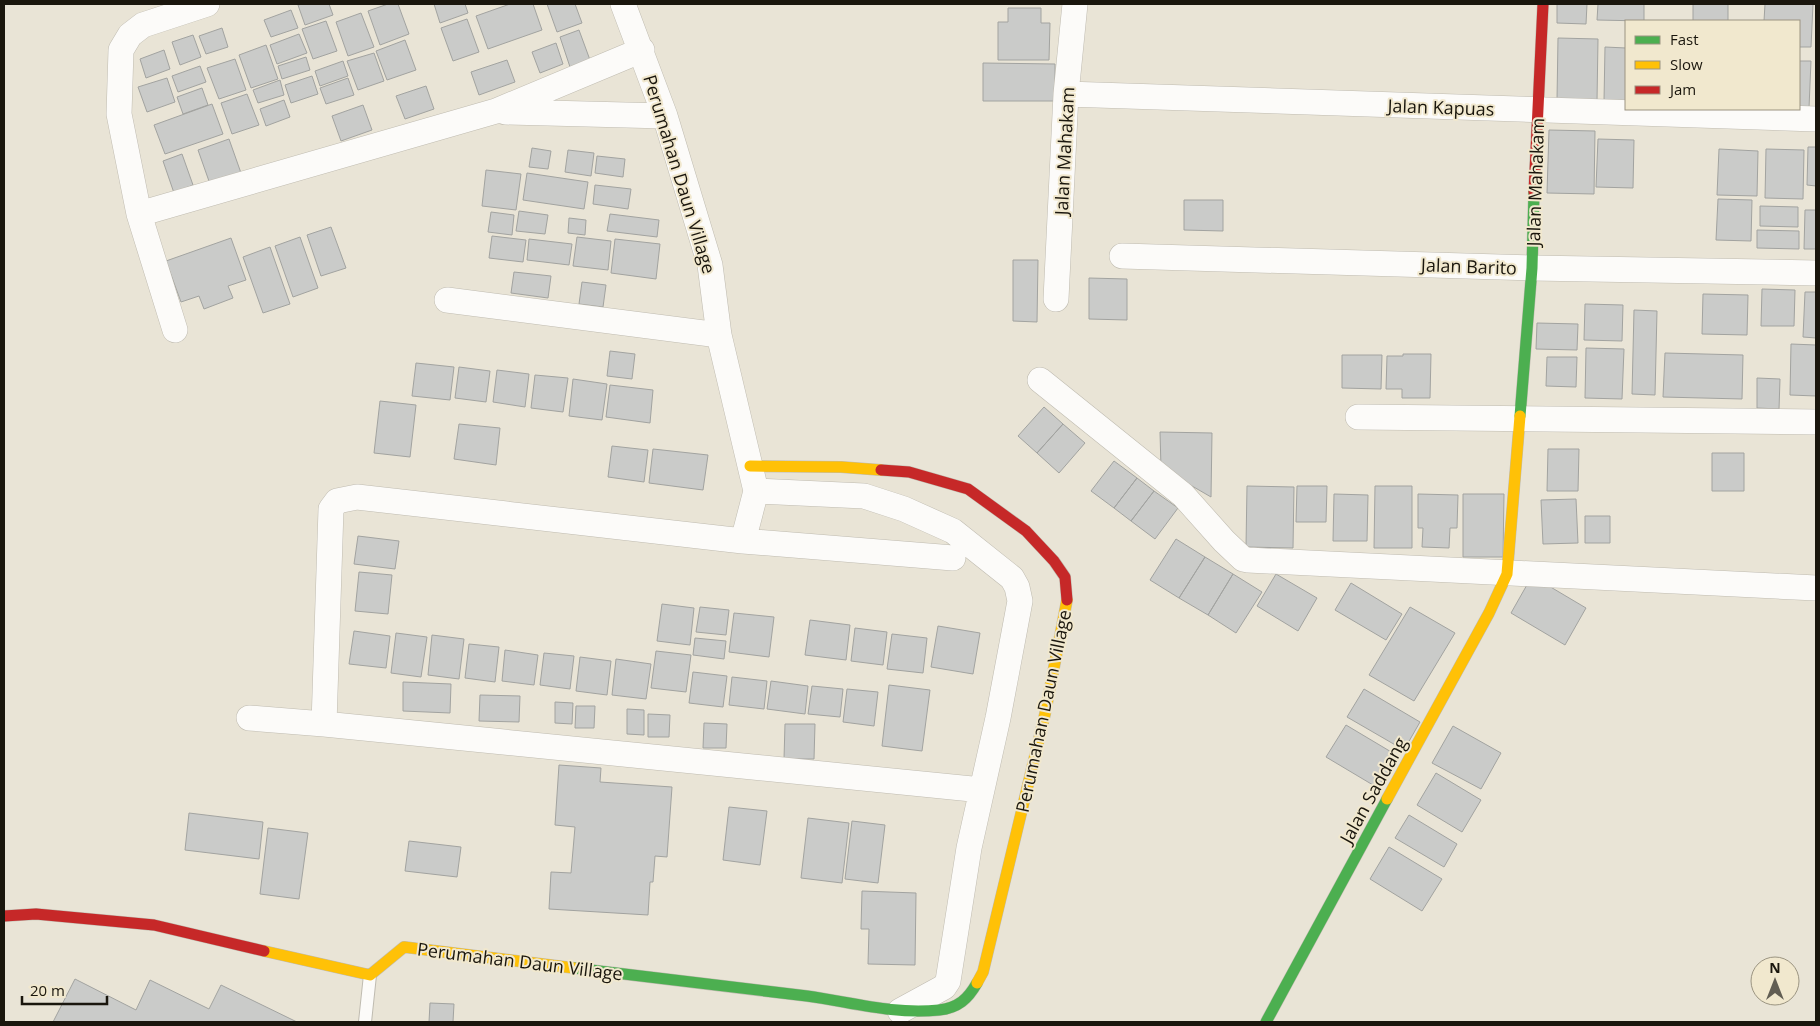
<svg xmlns="http://www.w3.org/2000/svg" width="1820" height="1026" font-family="'Open Sans',sans-serif">
	<style>
		.building { fill: #cacbc9; stroke: #a2a3a0 }
		.lines { fill: none; stroke-linecap: round; stroke-linejoin: round }
		.lane-casing { stroke: #bfbbb0; stroke-width: 14 }
		.street-casing { stroke: #bfbbb0; stroke-width: 26 }
		.fast-casing { stroke: #bfbbb0; stroke-width: 12 }
		.slow-casing { stroke: #bfbbb0; stroke-width: 12 }
		.jam-casing { stroke: #bfbbb0; stroke-width: 12 }
		.lane { stroke: #fcfbf9; stroke-width: 12 }
		.street { stroke: #fcfbf9; stroke-width: 25 }
		.fast { stroke: #4caf50; stroke-width: 11 }
		.slow { stroke: #ffc107; stroke-width: 11 }
		.jam { stroke: #c62828; stroke-width: 11 }
		.labels { text-anchor: middle; dominant-baseline: central; stroke-width: 4; stroke-linejoin: round; paint-order: stroke }
		.street-label { font-size: 18px; fill: #1a160d; stroke: #f1e8ce }
	</style>
	<rect width="100%" height="100%" fill="#e9e4d6"/>
	<!-- building -->
	<path class="building" d="M303,4H329L333,15L305,25L298,5Z
		M388,4H398L409,34L380,45L368,11Z
		M434,4H465L468,13L440,23Z
		M510,4H533L542,30L488,49L476,16Z
		M547,4H575L582,23L557,32Z
		M1557,4H1587L1586,24L1557,23Z
		M1598,4H1644V21L1597,20Z
		M1693,4H1728V21H1693Z
		M1765,4H1813L1811,47H1799V21H1764Z
		M1008,8H1041V23H1050L1049,60H998V22H1008Z
		M291,10L298,28L271,37L264,20Z
		M361,13L374,47L348,56L336,22Z
		M467,19L479,52L453,61L441,28Z
		M326,21L337,51L313,59L302,29Z
		M222,28L228,47L206,54L199,36Z
		M579,30L590,60L570,67L560,37Z
		M299,34L307,53L277,64L270,45Z
		M193,35L201,57L180,65L172,42Z
		M1558,38L1598,39L1597,101L1557,100Z
		M405,40L416,70L387,80L376,51Z
		M556,43L563,64L540,73L532,52Z
		M266,45L278,79L251,88L239,55Z
		M1605,47L1626,48V101H1604Z
		M164,50L170,69L146,78L140,59Z
		M374,53L384,81L358,90L347,61Z
		M306,57L310,70L282,79L278,66Z
		M235,59L246,90L219,99L207,68Z
		M507,60L515,82L479,95L471,72Z
		M343,61L348,76L320,86L315,71Z
		M1799,61H1811L1809,108L1799,107Z
		M983,63L1055,64V101H983Z
		M200,66L206,82L178,92L172,76Z
		M312,76L318,94L291,103L285,85Z
		M167,78L175,102L147,112L138,87Z
		M348,78L354,95L326,104L320,88Z
		M280,80L284,95L258,103L253,90Z
		M426,86L434,109L405,119L396,96Z
		M202,88L208,105L183,114L177,97Z
		M247,94L259,125L232,134L221,103Z
		M284,100L290,117L266,126L260,109Z
		M212,104L223,134L165,154L154,125Z
		M363,105L372,130L341,141L332,116Z
		M1549,130L1595,131L1594,194L1547,193Z
		M229,139L241,173L210,184L198,150Z
		M1598,139L1634,140L1633,188L1596,187Z
		M1808,147H1816V186L1807,185Z
		M532,148L551,151L548,169L529,167Z
		M1719,149L1758,151L1757,196L1717,195Z
		M1766,149L1804,150L1803,199L1765,198Z
		M568,150L594,153L591,176L565,172Z
		M182,154L193,185L174,193L163,161Z
		M597,156L625,159L623,177L595,173Z
		M486,170L521,174L516,210L482,206Z
		M527,173L588,182L584,209L523,200Z
		M595,185L631,189L628,209L593,204Z
		M1718,199L1752,200L1751,241L1716,240Z
		M1184,200H1223V231L1184,230Z
		M1760,206L1798,207V227L1760,226Z
		M1805,210H1816V249H1804Z
		M519,211L548,215L545,234L516,231Z
		M491,212L514,215L512,235L488,232Z
		M610,214L659,220L657,237L607,231Z
		M569,218L586,220L585,235L568,233Z
		M331,227L346,268L321,276L307,235Z
		M1757,230L1799,231V249L1757,248Z
		M492,236L526,240L523,262L489,258Z
		M300,237L318,288L293,297L275,246Z
		M577,237L611,241L608,270L573,266Z
		M231,238L246,280L228,286L233,298L204,309L199,296L181,302L166,261Z
		M529,239L572,244L569,265L527,260Z
		M615,239L660,244L656,279L611,273Z
		M270,247L290,304L263,313L243,257Z
		M1013,260H1038L1037,322L1013,321Z
		M514,272L551,276L548,298L511,293Z
		M1089,278L1127,279V320L1089,319Z
		M582,282L606,285L603,307L579,304Z
		M1762,289L1795,290L1794,326H1761Z
		M1805,292H1816V338L1803,337Z
		M1703,294L1748,295L1747,335L1702,334Z
		M1585,304L1623,305L1622,341L1584,340Z
		M1634,310L1657,311L1655,395L1632,394Z
		M1537,323L1578,324L1577,350L1536,349Z
		M1791,344L1816,345V396L1790,395Z
		M1586,348L1624,349L1622,399L1585,398Z
		M610,351L635,354L632,379L607,376Z
		M1665,353L1743,355L1742,399L1663,397Z
		M1403,354H1431L1430,398H1402V389H1386L1387,356H1403Z
		M1342,355H1382L1381,389L1342,388Z
		M1547,357H1577L1576,387L1546,386Z
		M416,363L454,367L450,400L412,396Z
		M459,367L490,371L486,402L455,398Z
		M497,370L529,374L525,407L493,402Z
		M535,375L568,378L563,412L531,408Z
		M1757,378L1780,379L1779,409L1757,408Z
		M573,379L607,384L602,420L569,416Z
		M610,385L653,390L650,423L606,417Z
		M380,401L416,405L410,457L374,453Z
		M1044,407L1063,424L1037,453L1018,436Z
		M459,424L500,428L496,465L454,459Z
		M1063,424L1085,443L1059,473L1037,453Z
		M1160,432L1212,433L1211,497L1161,468Z
		M612,446L648,450L644,482L608,477Z
		M653,449L708,455L703,490L649,483Z
		M1548,449H1579L1578,491H1547Z
		M1712,453H1744V491H1712Z
		M1114,461L1137,478L1114,508L1091,491Z
		M1137,478L1154,491L1131,521L1114,508Z
		M1247,486L1294,487L1293,548L1246,547Z
		M1297,486H1327L1326,522H1296Z
		M1375,486H1412V548H1374Z
		M1154,491L1178,508L1155,539L1131,521Z
		M1334,494L1368,495L1367,541H1333Z
		M1418,494L1458,495L1457,528H1450L1449,548L1422,547L1423,528H1418Z
		M1463,494H1504L1503,557H1463Z
		M1576,499L1578,543L1543,544L1541,500Z
		M1585,516H1610V543H1585Z
		M358,536L399,541L395,569L354,564Z
		M1176,539L1205,557L1179,598L1150,580Z
		M1205,557L1233,574L1208,615L1179,598Z
		M359,572L392,575L388,614L355,611Z
		M1233,574L1262,592L1236,633L1208,615Z
		M1276,574L1317,598L1298,631L1257,606Z
		M1532,576L1586,608L1565,645L1511,613Z
		M1351,583L1402,614L1386,640L1335,610Z
		M662,604L694,608L690,645L657,641Z
		M700,607L729,610L726,635L696,632Z
		M1410,607L1455,633L1414,701L1369,675Z
		M734,613L774,617L769,657L729,652Z
		M810,620L850,625L846,660L805,655Z
		M938,626L980,633L973,674L931,667Z
		M855,628L887,632L883,665L851,661Z
		M354,631L390,636L386,668L349,664Z
		M396,633L427,637L421,677L391,673Z
		M892,634L927,638L923,673L887,669Z
		M432,635L464,639L459,679L428,675Z
		M695,638L726,641L724,659L693,655Z
		M469,644L499,647L495,682L465,678Z
		M505,650L538,655L534,685L502,681Z
		M656,651L691,655L686,692L651,688Z
		M544,653L574,656L570,689L540,685Z
		M580,657L611,661L607,695L576,691Z
		M616,659L651,664L646,699L612,695Z
		M693,672L727,676L723,707L689,703Z
		M732,677L767,681L764,709L729,705Z
		M771,681L808,686L805,714L767,709Z
		M403,682L451,684L450,713L403,711Z
		M889,685L930,690L922,751L882,746Z
		M812,686L843,689L840,717L808,714Z
		M847,689L878,692L874,726L843,722Z
		M1364,689L1420,722L1404,750L1347,717Z
		M480,695L520,696L519,722L479,721Z
		M555,702L573,703L572,724L555,723Z
		M576,706H595L594,728H575Z
		M627,709L644,710V735L627,734Z
		M648,714L670,715L669,737H648Z
		M704,723L727,724L726,748H703Z
		M785,724H815L814,759H784Z
		M1346,725L1398,756L1378,788L1326,757Z
		M1453,726L1501,753L1481,789L1432,763Z
		M559,765L601,768L600,782L672,787L667,857L655,856L653,882H650L648,915L549,909L551,872L571,873L575,827L555,825Z
		M1436,773L1481,800L1462,832L1417,805Z
		M729,807L767,811L760,865L723,860Z
		M189,813L263,822L259,859L185,850Z
		M1409,815L1457,844L1444,867L1395,838Z
		M808,818L849,823L842,883L801,878Z
		M852,821L885,825L878,883L845,879Z
		M268,828L308,833L299,899L260,894Z
		M409,841L461,847L457,877L405,871Z
		M1389,847L1442,879L1422,911L1370,879Z
		M862,891L916,893L915,965L868,964L869,929H861Z
		M75,979L136,1010L150,980L209,1009L221,985L297,1022H53Z
		M430,1003L454,1004L453,1022H429Z"/>
	<g class="lines">
		<defs>
			<path id="lane" d="M365,1022L370,975"/>
			<path id="street" d="M623,4L665,116L710,265L719,335L756,491L743,541
				M1066,94L1816,119
				M505,112L665,116
				M139,214L496,111L642,50
				M1122,256L1532,268L1816,273
				M1056,299L1066,94L1075,4
				M447,300L719,335
				M175,330L139,214L119,114L121,50L130,35L143,25L207,4
				M1040,380L1183,495L1224,541L1243,559L1248,560L1816,588
				M1358,417L1816,422
				M756,491L864,496L904,509L953,531L1012,578L1017,587L1020,601L998,718L969,848L948,981L944,987L900,1011
				M249,718L324,724L982,790
				M324,724L331,509L337,501L357,497L743,541L953,558"/>
			<path id="fast" d="M1520,416L1532,268L1534,192
				M574,968C651,977 729,986 807,996C851,1002 894,1015 939,1010C958,1008 968,999 977,983
				M1266,1022L1387,799"/>
			<path id="slow" d="M750,466L841,467L881,470
				M1387,799L1489,613L1507,574L1520,416
				M264,951L370,975L404,947L574,968
				M977,983L983,972L1045,714L1067,600"/>
			<path id="jam" d="M1534,192L1543,4
				M881,470L909,472L968,489L1026,531L1054,561L1065,577L1067,600
				M4,916L36,914L154,925L264,951"/>
		</defs>
		<!-- lane casing -->
		<use href="#lane" class="lane-casing"/>
		<!-- street casing -->
		<use href="#street" class="street-casing"/>
		<!-- fast casing -->
		<use href="#fast" class="fast-casing"/>
		<!-- slow casing -->
		<use href="#slow" class="slow-casing"/>
		<!-- jam casing -->
		<use href="#jam" class="jam-casing"/>
		<!-- lane -->
		<use href="#lane" class="lane"/>
		<!-- street -->
		<use href="#street" class="street"/>
		<!-- fast -->
		<use href="#fast" class="fast"/>
		<!-- slow -->
		<use href="#slow" class="slow"/>
		<!-- jam -->
		<use href="#jam" class="jam"/>
	</g>
	<g class="labels">
		<!-- street labels -->
		<g class="street-label">
			<text transform="translate(1441 107) rotate(2)">Jalan Kapuas</text>
			<text transform="translate(1064 151) rotate(-87)">Jalan Mahakam</text>
			<text transform="translate(680 174) rotate(73)">Perumahan Daun Village</text>
			<text transform="translate(1535 182) rotate(-88)">Jalan Mahakam</text>
			<text transform="translate(1469 266) rotate(2)">Jalan Barito</text>
			<text transform="translate(1043 711) rotate(-78)">Perumahan Daun Village</text>
			<text transform="translate(1373 790) rotate(-61)">Jalan Saddang</text>
			<text transform="translate(520 961) rotate(7)">Perumahan Daun Village</text>
		</g>
	</g>
	<!-- border -->
	<rect width="1820" height="1026" fill="none" stroke="#1a160d" stroke-width="10"/>
	<!-- legend -->
	<rect x="1625" y="20" width="175" height="90" fill="#f1e8ce" stroke="#9b9481"/>
	<rect x="1635" y="36" width="25" height="8" fill="#4caf50" stroke="#9b9481"/>
	<text x="1670" y="45" font-size="15" fill="#1a160d">Fast</text>
	<rect x="1635" y="61" width="25" height="8" fill="#ffc107" stroke="#9b9481"/>
	<text x="1670" y="70" font-size="15" fill="#1a160d">Slow</text>
	<rect x="1635" y="86" width="25" height="8" fill="#c62828" stroke="#9b9481"/>
	<text x="1670" y="95" font-size="15" fill="#1a160d">Jam</text>
	<!-- north arrow -->
	<g transform="translate(1775 981)"><circle r="24" fill="#f1e8ce" stroke="#9b9481"/>
	<path d="M0-4L9 19L0 12L-9 19Z" fill="#625e53"/>
	<text y="-8" font-size="14" font-weight="bold" text-anchor="middle" fill="#1a160d">N</text>
	</g>
	<!-- scale -->
	<path d="M22 996v8h85v-8" fill="none" stroke="#1a160d" stroke-width="2.5"/>
	<text x="30" y="996" font-size="15" fill="#1a160d" stroke="#f1e8ce" stroke-width="4" paint-order="stroke">20 m</text>
</svg>
